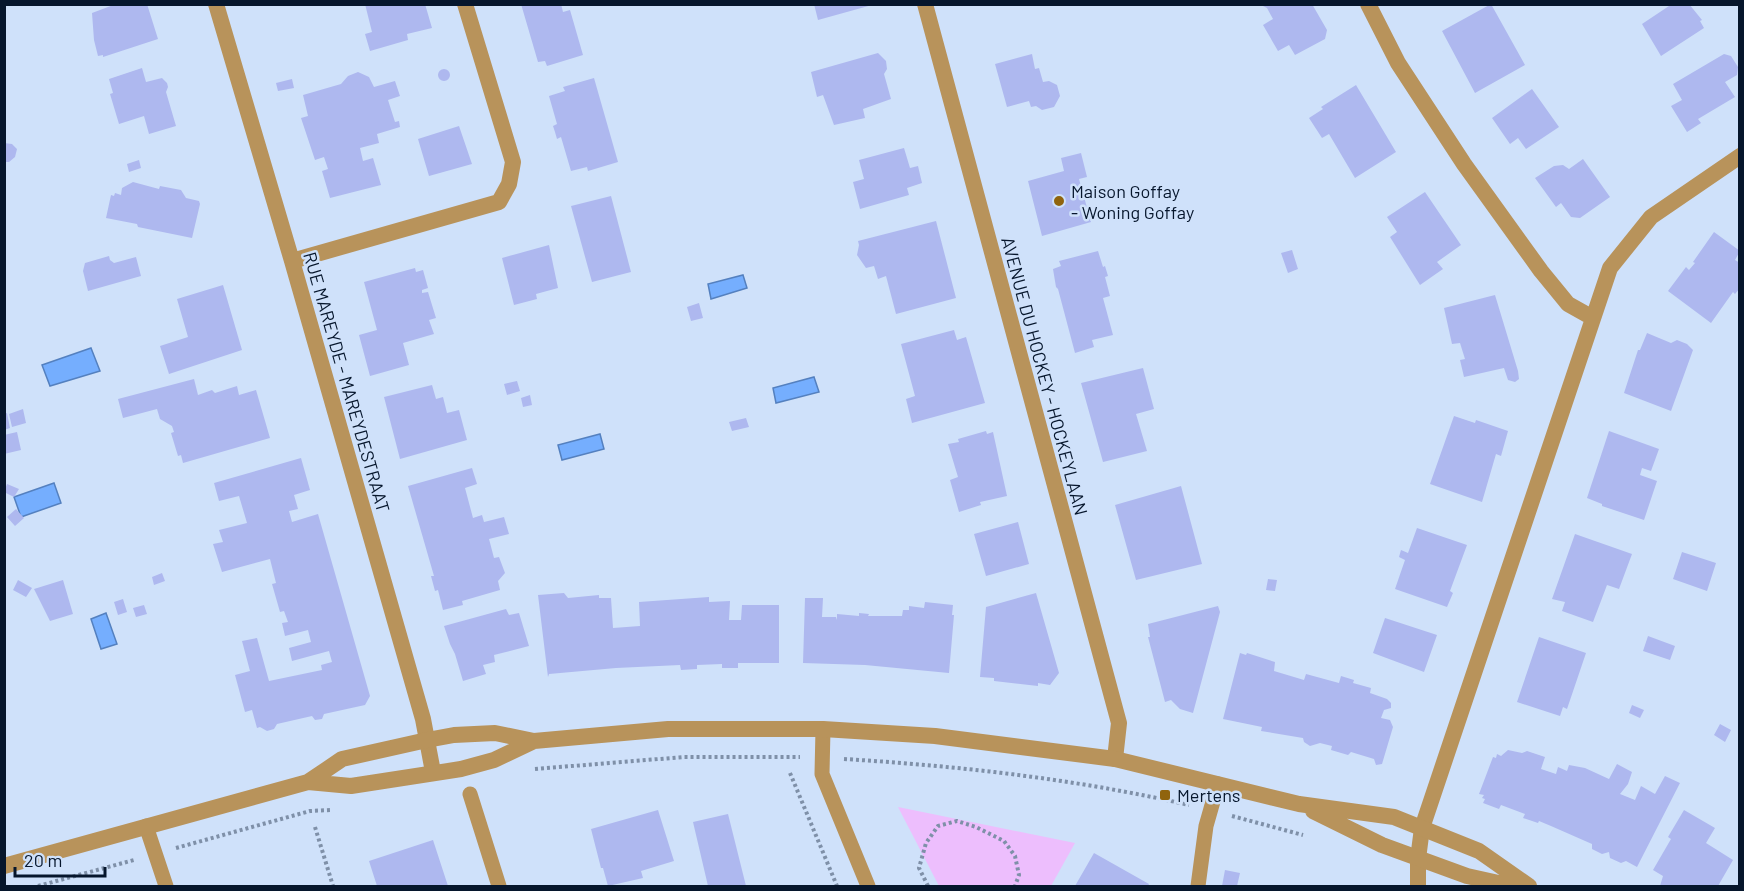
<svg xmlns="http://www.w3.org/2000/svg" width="1744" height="891" font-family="Barlow,sans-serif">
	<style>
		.green { fill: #edbefd }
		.water { fill: #75aefe; stroke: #5480bf; stroke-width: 1.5 }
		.building { fill: #aeb8ef }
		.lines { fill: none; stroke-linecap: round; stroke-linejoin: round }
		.path { stroke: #7f90a8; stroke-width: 4; stroke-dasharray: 3 3; stroke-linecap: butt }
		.service { stroke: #b8935b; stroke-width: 15 }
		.minor { stroke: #b8935b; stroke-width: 16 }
		.tertiary { stroke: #b8935b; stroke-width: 16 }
		.poi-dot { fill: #90640e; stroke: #cfe1fa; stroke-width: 2 }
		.labels { text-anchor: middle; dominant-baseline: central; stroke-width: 5; stroke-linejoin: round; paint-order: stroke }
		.poi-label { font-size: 18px; fill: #06162c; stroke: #cfe1fa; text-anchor: start }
		.street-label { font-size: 18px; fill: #06162c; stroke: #cfe1fa }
	</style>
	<rect width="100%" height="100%" fill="#cfe1fa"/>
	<!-- green -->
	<path class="green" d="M898,807L1075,843L1051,886H939Z"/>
	<!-- water -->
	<path class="water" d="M743,275L747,288L711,299L708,284Z
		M91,348L100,371L50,386L42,365Z
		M814,377L819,392L776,403L773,388Z
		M600,434L604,449L562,460L558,445Z
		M54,483L61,503L21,517L14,497Z
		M106,613L117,644L101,649L91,619Z"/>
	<!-- building -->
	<path class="building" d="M116,4H147L158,39L103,57V55L98,56L94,40L92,13Z
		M365,4H425L432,28L407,34L408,40L370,51L365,34L372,32Z
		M521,4H561L563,12L570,10L583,55L547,66L545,61L538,62Z
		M814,4H872V5L818,20Z
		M1259,4H1312L1327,30L1325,39L1295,55L1289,45L1278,51L1263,25L1273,19L1267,8Z
		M1491,4L1525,65L1475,93L1442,31Z
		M1672,4H1689L1702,20L1700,21L1704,28L1661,56L1642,24Z
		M878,53L886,61L887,69L884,74L891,99L863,109L865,118L834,125L823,95L817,97L811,72Z
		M1032,54L1035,69L1039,68L1043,82L1049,81L1057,85L1060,96L1054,107L1042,110L1036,106L1031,107L1029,101L1007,107L995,64Z
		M1724,54L1731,56L1738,67L1737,75L1725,82L1735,97L1698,119L1701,123L1687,132L1671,106L1682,100L1673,84Z
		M142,68L146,82L162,78L167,83L168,87L166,92L176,126L149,134L144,116L119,124L110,94L113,93L109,79Z
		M438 75a6 6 0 1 1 12 0a6 6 0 1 1-12 0Z
		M358,72L369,77L374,87L395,81L400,96L388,100L395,122L399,121L400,127L377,134L379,143L360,148L363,161L373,158L381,185L330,198L322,171L328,169L324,157L315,160L301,118L308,116L303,95L341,84L348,76Z
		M594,78L618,162L588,171L587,167L571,171L561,137L557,139L555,132L553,126L557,124L549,96L565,91L563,87Z
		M292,79L294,88L278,91L276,83Z
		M1356,85L1396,152L1355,178L1329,134L1322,138L1309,118L1323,109L1321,107Z
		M1532,89L1559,127L1526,149L1518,138L1510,144L1492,118Z
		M459,126L472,164L429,176L418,139Z
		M4,143L12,144L17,149L15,157L9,162H4Z
		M904,148L910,168L918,166L922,183L907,188L909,195L860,209L853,182L864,179L859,160Z
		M1081,153L1087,177L1079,179L1091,222L1042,236L1028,181L1064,171L1061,158Z
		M1583,159L1610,197L1580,218L1571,217L1561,203L1556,207L1535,178L1554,166L1563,165L1569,169Z
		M139,160L141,168L129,172L127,164Z
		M133,182L159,189L160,186L181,190L186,198L199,201L200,204L192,238L138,227L137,224L106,218L111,195L114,196L115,193L121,195L122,188Z
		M1425,192L1461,245L1437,262L1443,269L1420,285L1390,237L1397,232L1387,217Z
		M611,196L631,272L592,282L571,206Z
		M936,221L956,298L896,314L886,276L878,279L874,266L866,268L857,255L859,245L858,241Z
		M1714,232L1740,251L1735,260L1740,263V288L1735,294L1733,292L1711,323L1668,291L1686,267L1689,270L1695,263L1693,262Z
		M549,245L558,288L536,294L537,299L514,305L502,258Z
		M1292,250L1298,269L1288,273L1281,253Z
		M1098,251L1103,267L1105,266L1108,276L1105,277L1110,296L1103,298L1113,335L1092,340L1094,347L1075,353L1058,289L1056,287L1053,269L1061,266L1059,261Z
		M109,256L110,260L114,263L136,257L141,276L88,291L83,271L85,263Z
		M415,268L416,272L423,270L428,288L422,290V293L428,292L436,318L429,320L434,334L403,343L409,365L370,376L359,335L377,330L364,282Z
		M223,285L242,350L169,374L160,346L188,337L177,299Z
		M1495,295L1518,371L1519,379L1515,382L1508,380L1504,368L1464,377L1460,360L1465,359L1460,343L1452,344L1444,308Z
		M699,303L703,318L691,321L687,307Z
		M954,330L957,340L966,337L985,403L912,423L906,399L915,396L901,344Z
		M1647,333L1671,343L1677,340L1687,344L1693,350L1671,411L1624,393L1638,350H1640Z
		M1143,368L1154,409L1136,414L1147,451L1103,462L1081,383Z
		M194,379L198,395L212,390L215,393L237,386L239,395L256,390L270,438L183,463L181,455L178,456L171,433L174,432L172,426L160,419L157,409L123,418L118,399Z
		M517,381L520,391L507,395L504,384Z
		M432,385L436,399L443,397L447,413L459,410L467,440L400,459L384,397Z
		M530,395L532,405L523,407L521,398Z
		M23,409L26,423L12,427L9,414Z
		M7,413L10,428L4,430V414Z
		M1454,416L1475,423L1476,420L1508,431L1501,456L1496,454L1482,502L1430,484Z
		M746,418L749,427L732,431L729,422Z
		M986,431L987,434L993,432L1007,496L980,502L981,505L959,512L950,480L958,477L948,444L959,442L958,439Z
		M1609,431L1659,449L1651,471L1642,468L1640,475L1657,481L1644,520L1602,506V504L1587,498Z
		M17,432L21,450L4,454V435Z
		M301,458L310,490L294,495L298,509L289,511L292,522L318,514L370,696L365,705L324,714L322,719L315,720L312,716L277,724L274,729L267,731L260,727L257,728L252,710L245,712L235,675L250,671L242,641L257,638L269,681L322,670L321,665L332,662L329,651L292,661L289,648L311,642L308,630L285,636L282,623L288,622L284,611L280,612L272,584L276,583L270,559L222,572L213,544L223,542L219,530L247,523L239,496L219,501L214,483Z
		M472,468L477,484L465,488L473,518L482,515L484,522L504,517L509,534L489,539L494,558L499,557L505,573L498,581L500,590L462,601L463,605L443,610L438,590L435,591L431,576H434L408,486Z
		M7,484L19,489L14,497L4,492Z
		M1181,486L1202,564L1136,580L1115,505Z
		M16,509L24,518L15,526L7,517Z
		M1018,522L1029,564L986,576L974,534Z
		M1417,528L1467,545L1450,591L1453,593L1447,607L1395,589L1405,560L1399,557L1401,550L1408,553Z
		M1575,534L1632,554L1619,589L1607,585L1593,622L1562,611L1565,602L1552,599Z
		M1682,552L1716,563L1707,591L1673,579Z
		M162,573L165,581L154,585L152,577Z
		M1268,579L1277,580L1275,591L1266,590Z
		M18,580L32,588L26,597L13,590Z
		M63,580L73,614L50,621L34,589Z
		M564,593L568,598L599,595V598H611L613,628L640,626L639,602L709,597V602L730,601L729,620H741L742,605H779V663H738V668H722V664L697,665V669L681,670L680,665L616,668L549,674L548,677L538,595Z
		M1036,593L1059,673L1050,685L1038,683V686L994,681V678L980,677L986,607Z
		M805,598H823L822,617H836L837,620V614L859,616V613L869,614L868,616H902L903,610H909V606L924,608L925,602L953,605L952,615H954L949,673L865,665L803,663Z
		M123,599L127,612L118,615L114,602Z
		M144,605L147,614L136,617L133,608Z
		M1218,606L1220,612L1193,713L1180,709L1171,700L1165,702L1148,637H1150L1148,624Z
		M506,609L509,615L519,613L529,646L494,655L495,662L483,665L486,674L463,681L455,654L450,644L444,626Z
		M1385,618L1437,635L1424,672L1373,653Z
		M1648,636L1675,646L1670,660L1643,651Z
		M1539,637L1586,653L1567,709L1563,707L1560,716L1517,702Z
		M1240,653L1246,655L1247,653L1275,662L1274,671L1304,680L1306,674L1339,683L1341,676L1354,680L1353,683L1371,688L1370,693L1387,699L1391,703V708L1384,710L1381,718L1390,720L1393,727L1382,764L1376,765L1374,759L1351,752L1348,755L1331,750L1332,746L1320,743L1310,746L1304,742L1303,738L1261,731L1262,727L1223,719Z
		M1632,705L1644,710L1640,718L1629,713Z
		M1720,724L1731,730L1725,742L1714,735Z
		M1508,750L1522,753L1527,751L1545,757L1541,769L1556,774L1558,767L1567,771L1569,765L1585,768L1609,779L1617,764L1632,772L1628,784L1620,794L1635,800L1641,786L1655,794L1665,776L1680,783L1637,867L1626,861L1621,863L1610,858L1609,852L1602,854L1592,849V844L1551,826L1539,821L1538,823L1523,818L1525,814L1501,805L1499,809L1483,803L1485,799L1482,798L1484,795L1479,794L1493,757L1496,758L1497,754L1501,756Z
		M658,810L674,861L641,871L643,878L608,886L603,868H601L591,829Z
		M1684,810L1715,828L1706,843L1733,860L1718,886H1660L1663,876L1653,870L1671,839L1668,837Z
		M728,814L746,886H708L693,822Z
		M433,840L448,886H377L369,861Z
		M1094,853L1149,884L1148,886H1075Z
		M1225,870L1240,873L1237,886H1222Z"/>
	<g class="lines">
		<!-- path -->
		<path class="path" d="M844,759C960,766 1075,779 1189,805
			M535,769L684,757H800
			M790,773L837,886
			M1232,816L1303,835
			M315,827L333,886
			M176,848L310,811L331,810
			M38,886L134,860
			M928,886L919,868L926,843L938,826L957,821L976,827L1004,841L1015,856L1019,875L1015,886"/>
		<!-- service -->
		<path class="service" d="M823,729L822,774L868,886
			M470,794L499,886
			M146,826L166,886
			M1198,886L1206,826L1218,784"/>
		<!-- minor -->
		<path class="minor" d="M216,4L292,261L423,719L433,772
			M925,4L1119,723L1115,759
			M1368,4L1398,63L1464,164L1541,271L1568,304L1593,318
			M292,261L499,202L509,184L513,162L465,4
			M1418,886V859L1422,828L1610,268L1651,217L1740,156"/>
		<!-- tertiary -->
		<path class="tertiary" d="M308,782L351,786L461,769L494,760L534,741
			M1313,811L1382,845L1467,876L1512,886
			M4,866L308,782L342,759L427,740L454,735L495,733L534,741L668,729H823L935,736L1115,759L1299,804L1394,817L1479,851L1529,886"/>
	</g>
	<!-- markers -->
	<g class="poi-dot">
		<circle cx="1059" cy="201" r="6"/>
		<rect x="1159" y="789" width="12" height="12" rx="3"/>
	</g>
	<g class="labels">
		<!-- poi labels -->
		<g class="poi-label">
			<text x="1071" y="191">Maison Goffay<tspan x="1071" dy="21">- Woning Goffay</tspan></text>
			<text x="1177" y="795">Mertens</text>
		</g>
		<!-- street labels -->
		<g class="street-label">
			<text transform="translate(1045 376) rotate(75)">AVENUE DU HOCKEY - HOCKEYLAAN</text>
			<text transform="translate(347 382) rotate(74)">RUE MAREYDE - MAREYDESTRAAT</text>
		</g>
	</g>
	<!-- border -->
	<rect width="1744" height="891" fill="none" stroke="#06162c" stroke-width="12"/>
	<!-- scale -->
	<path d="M15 867v9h90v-9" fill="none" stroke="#06162c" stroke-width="3"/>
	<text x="24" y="867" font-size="18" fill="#06162c" stroke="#cfe1fa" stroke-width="4.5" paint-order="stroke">20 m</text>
</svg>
